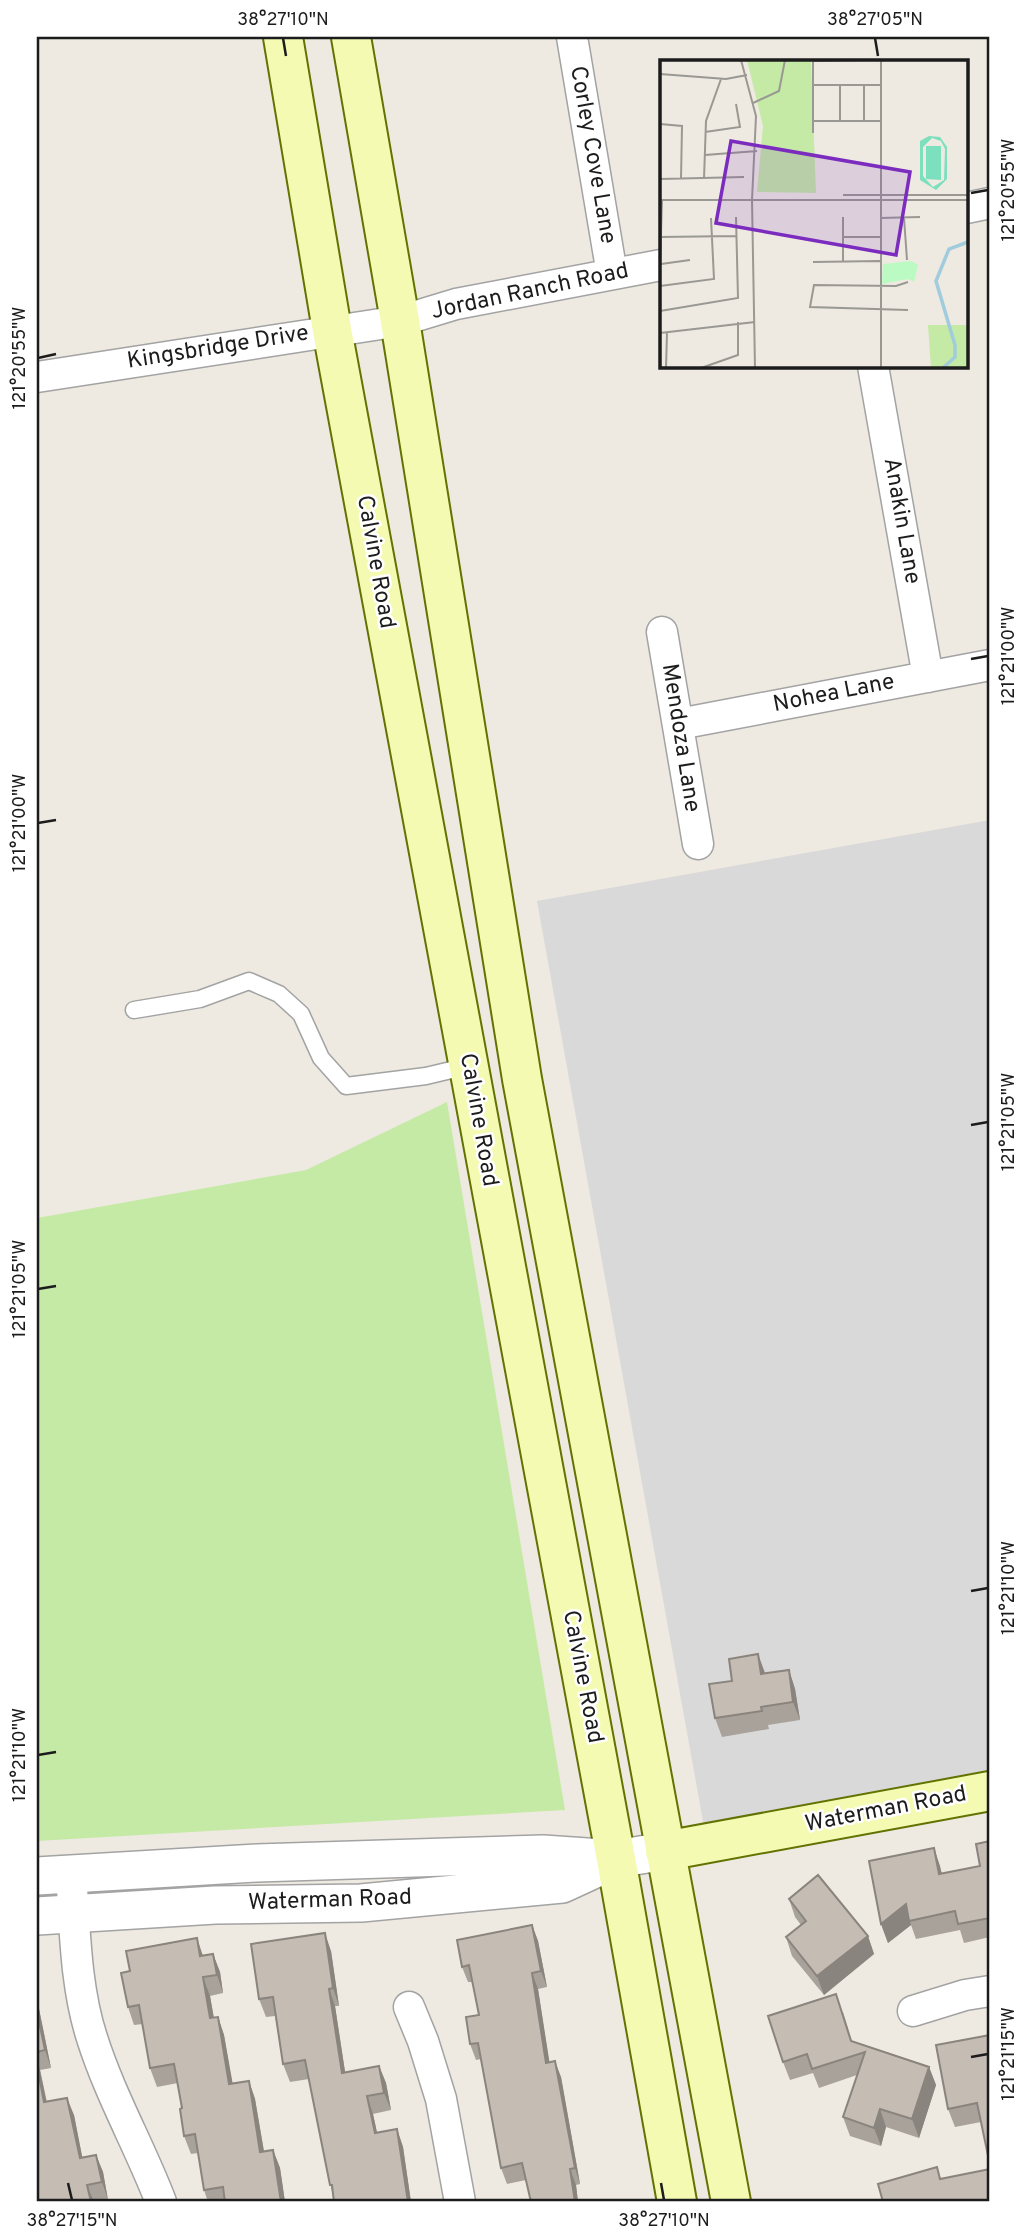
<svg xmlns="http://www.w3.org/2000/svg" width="1027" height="2239" font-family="Overpass,sans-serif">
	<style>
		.residential { fill: #dad9d9 }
		.grass { fill: #c4eaa5 }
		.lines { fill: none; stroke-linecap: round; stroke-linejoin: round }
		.service-casing { stroke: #a3a3a3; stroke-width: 19 }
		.minor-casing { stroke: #a3a3a3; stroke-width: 33 }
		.tertiary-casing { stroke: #a3a3a3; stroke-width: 40 }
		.secondary-casing { stroke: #627302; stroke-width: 42 }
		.service { stroke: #fff; stroke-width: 16 }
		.minor { stroke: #fff; stroke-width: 30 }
		.tertiary { stroke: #fff; stroke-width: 37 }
		.secondary { stroke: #f4fab2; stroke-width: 38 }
		.wall { fill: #a9a29b }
		.shaded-wall { fill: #8a847e }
		.building { fill: #c5bcb4; stroke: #8a847e; stroke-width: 2 }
		.ticks { fill: none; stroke: #1c1c1c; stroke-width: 2.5 }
		.labels { text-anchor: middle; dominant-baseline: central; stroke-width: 5; stroke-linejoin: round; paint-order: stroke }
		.street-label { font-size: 23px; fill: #1c1c1c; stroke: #fff }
		.inset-river { fill: none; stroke: #a0ccdd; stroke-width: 3.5 }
		.inset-road { fill: none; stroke: #9a9892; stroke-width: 2 }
		.view { fill: #7b2cbf; fill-opacity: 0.15; stroke: #7b2cbf; stroke-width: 3.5 }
		.inset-edge { fill: none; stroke: #1c1c1c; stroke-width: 3.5 }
		.neatline { fill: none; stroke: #1c1c1c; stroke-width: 2.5 }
		.ticks-label { font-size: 18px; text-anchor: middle; fill: #1c1c1c }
	</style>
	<rect width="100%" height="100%" fill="#eeeae1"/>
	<!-- residential -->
	<path class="residential" d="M990,820V1798L708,1849L537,901Z"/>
	<!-- grass -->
	<path class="grass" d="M447,1102L565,1810L37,1841V1218L306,1170Z"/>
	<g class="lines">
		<defs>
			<path id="service" d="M134,1010L200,999L249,981L279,994L301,1014L321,1058L346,1086L426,1076L468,1066"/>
			<path id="minor" d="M572,37L612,274
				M966,208L990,203
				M873,366L928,677
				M37,377L400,321L456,304L661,265
				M662,632L698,844
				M679,724L990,665
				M71,1873C75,1927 75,1986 92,2038C110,2095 140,2147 161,2202
				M409,2007L423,2041L441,2099L460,2202
				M913,2011L965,1995L990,1991"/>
			<path id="tertiary" d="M37,1876L257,1863L543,1854L616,1859L665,1851
				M37,1916L215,1905L361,1903L562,1884L614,1860"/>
			<path id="secondary" d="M283,37L332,330L616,1859L677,2202
				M351,37L400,321L522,1079L731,2202
				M665,1851L990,1791"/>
		</defs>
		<!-- service casing -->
		<use href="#service" class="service-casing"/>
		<!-- minor casing -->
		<use href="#minor" class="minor-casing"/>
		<!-- tertiary casing -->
		<use href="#tertiary" class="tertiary-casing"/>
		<!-- secondary casing -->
		<use href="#secondary" class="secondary-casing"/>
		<!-- service -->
		<use href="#service" class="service"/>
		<!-- minor -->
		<use href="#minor" class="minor"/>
		<!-- tertiary -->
		<use href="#tertiary" class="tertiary"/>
		<!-- secondary -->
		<use href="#secondary" class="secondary"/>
	</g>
	<!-- wall -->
	<path class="wall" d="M789,1670L795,1689L800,1720L768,1725L769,1729L722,1737L715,1718L732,1681Z
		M990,1841V1937L964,1943L960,1930L916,1939L911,1925L888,1943L881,1924L934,1848L942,1874L980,1866Z
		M789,1899L868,1936L874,1954L824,1995L792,1956L786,1937L801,1925L795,1917Z
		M532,1925L538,1941L547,1987L538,1989L549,2062L561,2077L580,2184L576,2185L578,2202H531L526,2180L507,2184L501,2168L481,2059L476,2060L470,2044L479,2015L472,1982H468L462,1967Z
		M331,1951L339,2006H335L345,2072L379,2066L386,2083L391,2110L373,2114L377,2133L397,2129L403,2147L411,2202H334L309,2079L290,2082L283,2064L275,2016L266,2017L259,1999Z
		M213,1954L220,1972L223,1993L210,1996L214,2018L218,2017L224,2035L232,2083L249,2081L255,2099L264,2151L273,2150L280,2168L285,2202H208L204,2190L198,2153L191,2154L184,2136L182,2108L178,2083L157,2087L150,2068L143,2024L134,2025L128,2007L130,1971Z
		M37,1999L51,2068L40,2070L47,2102L74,2115L82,2157L96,2155L103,2172L108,2200L97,2202H37Z
		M843,2012L852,2041L929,2067L936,2085L919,2138L886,2127L881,2146L850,2136L843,2117L857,2075L819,2088L813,2073L790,2080L783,2062Z
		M990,2035L981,2122L955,2127L948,2109Z"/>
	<!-- shaded-wall -->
	<path class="shaded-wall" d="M758,1654L765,1673L768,1693L761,1674Z
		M789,1670L795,1689L800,1720L793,1702Z
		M934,1848L940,1866L946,1893L939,1874Z
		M906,1904L911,1925L888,1943L881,1924Z
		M532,1925L538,1941L547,1987L541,1971Z
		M325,1933L331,1951L339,2006L333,1988Z
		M868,1936L874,1954L824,1995L817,1976Z
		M197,1938L203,1956H200Z
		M213,1954L220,1972L223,1993L217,1975Z
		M532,1973L538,1989L552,2078L546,2063Z
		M203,1977L210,1996L217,2037L210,2018Z
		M329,1989L335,2006L348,2091L342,2073Z
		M37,1999L51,2068L45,2050L37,2012Z
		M218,2017L224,2035L236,2102L229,2084Z
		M37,2059L40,2070L50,2120L44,2102L37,2066Z
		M555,2061L561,2077L580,2184L575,2168Z
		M379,2066L386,2083L391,2110L384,2093Z
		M929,2067L936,2085L919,2138L912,2119Z
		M249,2081L255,2099L267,2170L260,2152Z
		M367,2096L373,2114L381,2151L375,2133Z
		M67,2098L74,2115L86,2176L80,2158Z
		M880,2109L886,2127L881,2146L874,2128Z
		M397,2129L403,2147L411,2202H408Z
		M273,2150L280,2168L285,2202H281Z
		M96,2155L103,2172L108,2200L102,2182Z
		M570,2169L576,2185L578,2202H575Z
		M87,2185L94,2202H91Z"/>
	<!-- building -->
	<path class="building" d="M758,1654L761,1674L789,1670L793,1702L761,1707L762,1711L715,1718L709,1684L732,1681L729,1659Z
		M990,1841V1918L958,1924L955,1911L909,1921L906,1904L881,1924L869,1861L934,1848L939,1874L980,1866L976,1844Z
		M818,1875L868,1936L817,1976L786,1937L806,1921L789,1899Z
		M532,1925L541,1971L532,1973L546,2063L555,2061L575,2168L570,2169L575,2202H531L522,2163L501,2168L478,2043L470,2044L466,2017L479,2015L469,1965L462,1967L457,1940Z
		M325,1933L333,1988L329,1989L342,2073L379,2066L384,2093L367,2096L375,2133L397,2129L408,2202H334L332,2185H330L305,2060L283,2064L273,1997L259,1999L251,1944Z
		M197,1938L200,1956L213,1954L217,1975L203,1977L210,2018L218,2017L229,2084L249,2081L260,2152L273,2150L281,2202H225L223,2187L204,2190L195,2134L184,2136L180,2109L182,2108L174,2064L150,2068L139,2005L128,2007L121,1973L130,1971L126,1951Z
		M836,1994L851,2041L929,2067L912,2119L880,2109L874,2128L843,2117L865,2052L812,2069L807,2054L783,2062L768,2016Z
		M37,2012L45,2050L37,2052Z
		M990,2035V2165L977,2103L948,2109L936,2045Z
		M37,2066L44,2102L67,2098L80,2158L96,2155L102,2182L87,2185L91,2202H37Z
		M937,2167L940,2179L990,2169V2202H883L878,2184Z"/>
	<!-- ticks -->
	<path class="ticks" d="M283,38L286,56M875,38L878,56M971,193L988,190M38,358L56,354M971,659L988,656M38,823L56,820M971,1125L988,1122M38,1289L56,1286M971,1591L988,1588M38,1755L56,1752M971,2057L988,2054M68,2183L72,2200M661,2183L664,2200"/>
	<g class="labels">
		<!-- street labels -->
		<g class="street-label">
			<text transform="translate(592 155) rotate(80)">Corley Cove Lane</text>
			<text transform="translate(530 292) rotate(-12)">Jordan Ranch Road</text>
			<text transform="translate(218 348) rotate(-9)">Kingsbridge Drive</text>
			<text transform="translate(901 521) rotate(80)">Anakin Lane</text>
			<text transform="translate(375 562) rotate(80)">Calvine Road</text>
			<text transform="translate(834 694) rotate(-11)">Nohea Lane</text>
			<text transform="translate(680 738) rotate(81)">Mendoza Lane</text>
			<text transform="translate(478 1120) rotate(80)">Calvine Road</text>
			<text transform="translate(582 1677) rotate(79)">Calvine Road</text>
			<text transform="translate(886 1810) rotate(-11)">Waterman Road</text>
			<text transform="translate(330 1901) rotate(-2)">Waterman Road</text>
		</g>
	</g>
	<!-- overview -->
	<g transform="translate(660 60)">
		<rect width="308" height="308" fill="#eeeae1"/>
		<path d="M87,0H151L156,133L97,132L103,66ZM268,265H308V308H271Z" fill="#c4eaa5"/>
		<path d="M251,201L258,205L254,222L248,219L222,224L223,204Z" fill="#bbfac3"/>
		<path d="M269,76L280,77L287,87V119L276,130L260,120V81ZM272,78L281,81L285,89L284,120L273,127L263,116V87ZM266,86H281V120L266,119Z" fill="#7cdfbd" fill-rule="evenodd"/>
		<path class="inset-river" d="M283,308L295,297V285L276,221L289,189L308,182"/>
		<path class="inset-road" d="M81,0L96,56L92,140M153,0V73M221,0V308M153,1L205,0M0,14L66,19L87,15M154,25H220M93,43L119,31L125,0M154,61H220M180,61V25M204,61V25M0,64L22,66L21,119M45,72L80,67L76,44M45,95L97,91M0,119L84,117M44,119L46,61L61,19M183,135H307M0,140H308M92,140L95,308M183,157V201M220,158L260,157M244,158L247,200M0,177L77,176M183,177H220M153,202L220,201M1,204L30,200M0,207L2,140M248,222L236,226L154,225L150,247L248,250M0,226L54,219L51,158M0,251L78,238L76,157M0,273L95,262M6,308L7,273M41,308L78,295V262"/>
		<path class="view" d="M71,81L250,112L236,195L56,163Z"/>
		<rect width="308" height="308" class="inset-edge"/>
	</g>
	<!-- border -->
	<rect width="1027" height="2239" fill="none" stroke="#ffffff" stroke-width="77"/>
	<rect x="38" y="38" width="950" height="2162" class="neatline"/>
	<g class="ticks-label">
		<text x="283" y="25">38°27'10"N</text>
		<text x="875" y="25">38°27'05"N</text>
		<text transform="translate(1008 190) rotate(-90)" y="6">121°20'55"W</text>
		<text transform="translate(19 358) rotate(-90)" y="6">121°20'55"W</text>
		<text transform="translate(1008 656) rotate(-90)" y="6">121°21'00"W</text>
		<text transform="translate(19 823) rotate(-90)" y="6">121°21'00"W</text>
		<text transform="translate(1008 1122) rotate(-90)" y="6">121°21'05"W</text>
		<text transform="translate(19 1289) rotate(-90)" y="6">121°21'05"W</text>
		<text transform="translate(1008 1588) rotate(-90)" y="6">121°21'10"W</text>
		<text transform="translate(19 1755) rotate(-90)" y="6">121°21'10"W</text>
		<text transform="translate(1008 2054) rotate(-90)" y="6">121°21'15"W</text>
		<text x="72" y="2226">38°27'15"N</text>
		<text x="664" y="2226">38°27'10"N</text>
	</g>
</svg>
